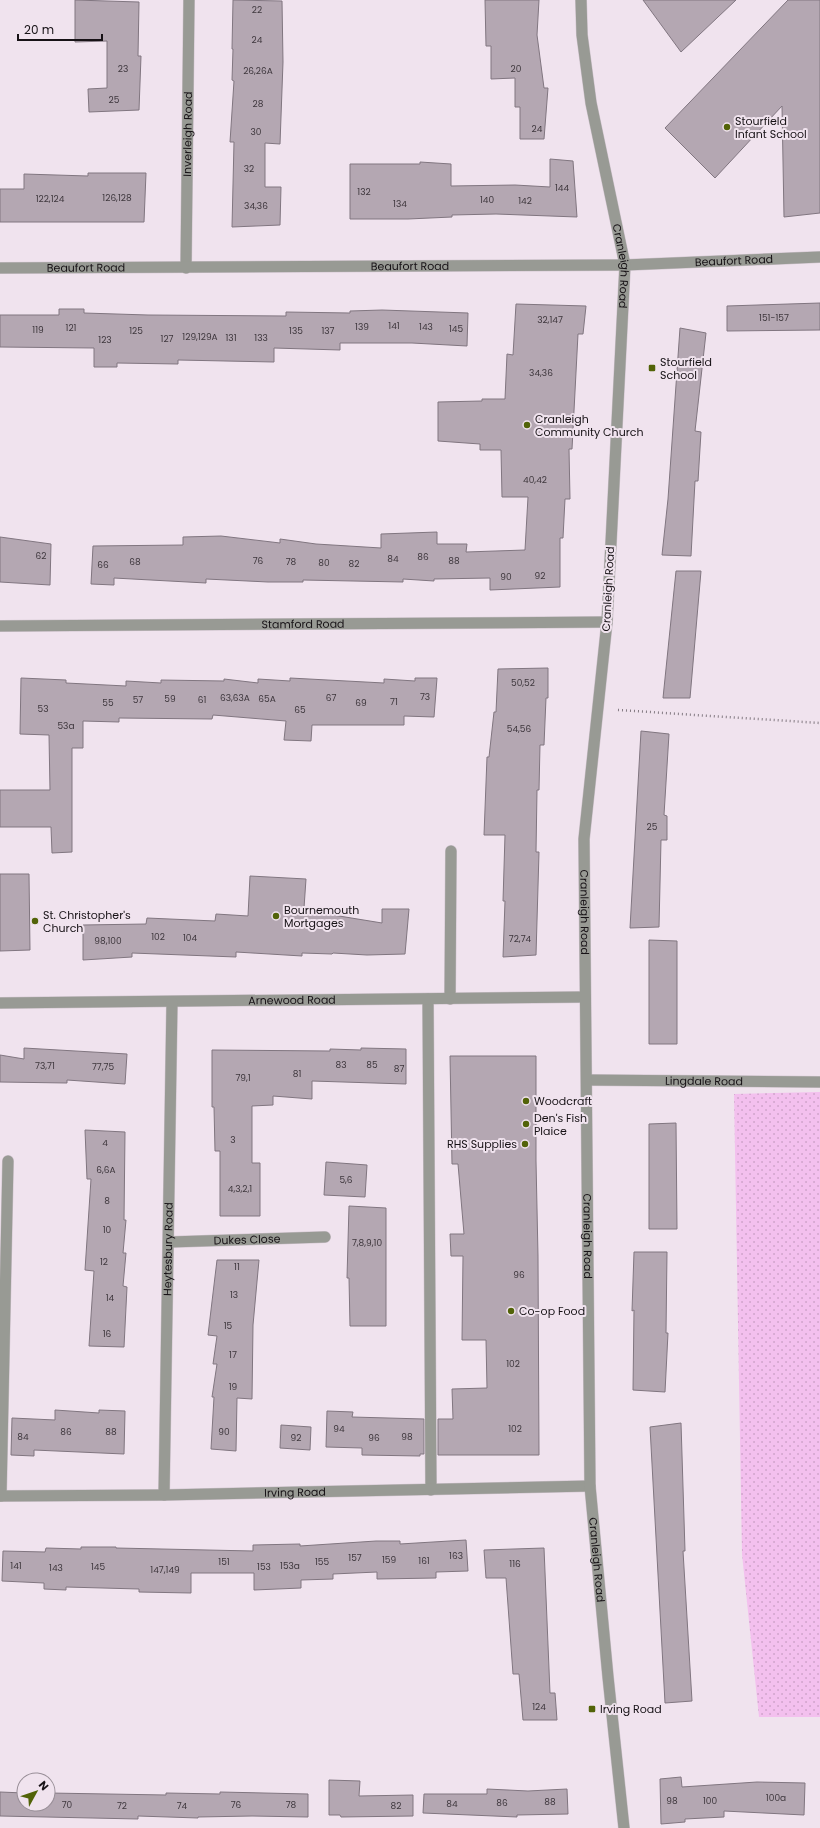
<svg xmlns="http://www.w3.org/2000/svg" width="820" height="1828" font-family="Poppins,sans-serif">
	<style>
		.grass { fill: url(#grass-dots) }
		.building { fill: #b4a7b2; stroke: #817680 }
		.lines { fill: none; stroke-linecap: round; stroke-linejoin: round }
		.service-casing { stroke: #cdc2cb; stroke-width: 12 }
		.minor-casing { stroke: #cdc2cb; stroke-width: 12 }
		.tertiary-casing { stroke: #cdc2cb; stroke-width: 12 }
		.path { stroke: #837a82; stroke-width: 2.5; stroke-dasharray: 1 3; stroke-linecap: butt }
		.service { stroke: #989a94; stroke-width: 11 }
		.minor { stroke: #989a94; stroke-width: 11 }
		.tertiary { stroke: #989a94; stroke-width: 11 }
		.poi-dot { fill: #526308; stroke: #f0e3ee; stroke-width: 1.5 }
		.labels { text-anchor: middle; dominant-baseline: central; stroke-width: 4; stroke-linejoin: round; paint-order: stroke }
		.number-label { font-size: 9px; fill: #3e373d }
		.poi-label { font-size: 11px; fill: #171216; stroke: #f0e3ee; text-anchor: start }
		.street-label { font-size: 11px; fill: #171216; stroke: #f0e3ee }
	</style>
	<defs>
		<pattern id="grass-dots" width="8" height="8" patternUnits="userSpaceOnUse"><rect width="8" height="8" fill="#f3c0ee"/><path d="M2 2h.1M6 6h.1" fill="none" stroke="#d0a4cb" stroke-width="1.8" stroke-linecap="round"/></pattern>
	</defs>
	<rect width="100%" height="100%" fill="#f0e3ee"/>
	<!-- grass -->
	<path class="grass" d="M820,1092V1717H759L742,1554L734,1094Z"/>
	<!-- building -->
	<path class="building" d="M75,0L139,2L138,56H141L139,110L89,112L88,89L107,88V41L75,42Z
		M233,0L282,1L283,62L280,144L265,143V187H281L280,225L232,227L234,142H230L234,81L232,80L233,49H232Z
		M485,0H539L537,35L544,88H548L544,139H520V107H515V78L491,79V46H486Z
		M643,0H736L681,52Z
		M788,0H820V213L784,217L782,106L715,178L665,128Z
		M550,159L573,161L577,217L496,214L452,215V217L408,219H350V164H420V162L451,164V186L515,185L550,187Z
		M88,173H146L144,222H0V189H24V174L88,176Z
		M820,303V330L727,331V306Z
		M516,304L586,306L583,334H578L572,449H569L570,499H565L563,538H560V587L490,590V578L434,579V581L403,579V582L303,580V582H268L206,579V583L114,578V585L91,584L93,546L183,545V537L221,536L280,543V539L316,544L381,548V534L437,532V544H467L466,552L525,550L528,497H502L501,450H480V444L438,441V402L482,401V399H505L507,354L513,355Z
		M59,309H84V313L148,315L286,316V312L350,313V311L382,310L468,313L467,346L412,343H340V350L274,348V362L178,360V364L117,363V367H94V348L0,347V315H59Z
		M680,328L706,333L695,431L701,432L698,481H695L691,556L662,555L668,499Z
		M0,537L51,544L50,585L0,582Z
		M676,571H701L690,698H663Z
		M548,668V698H546L544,745H540L539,790H537L536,852H539L536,955L503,957L505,901H503L505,835H484L487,757H489L494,712H496L498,669Z
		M21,678L66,680V683L126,686V681L161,683V680L224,681V679L258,683V679L290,681V678L384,683V679L415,681V678H437L434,717L404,716V725H312L311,741L284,740L286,721L213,715L212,719L119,718V722L83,721V748H72V852L52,853L51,827H0V790H50L49,735L20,734Z
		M641,731L669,734L664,815L667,816V840H661L659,927L630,928Z
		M0,874H29L30,950L0,951Z
		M250,876L306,879L304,908L333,910V915L382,923V909H409L405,954L367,955L333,953L332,954L302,953V956L236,952V957L132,953V957L83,960V925L146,924L147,918L215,921L216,914L248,916Z
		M649,940L677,941V1044H649Z
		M24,1048L127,1054L125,1084L67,1080V1083L0,1082V1055L24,1059Z
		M361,1048L406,1049V1084L312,1081V1099L273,1096V1105L252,1106V1163H260V1216H220V1151H215L214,1107H212V1050L330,1051V1049L361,1050Z
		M450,1056H536V1161L538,1256L539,1455H438V1419H453L452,1389L487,1388L486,1340H462L463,1256H451L450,1234H464L458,1164H452Z
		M676,1123L677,1229H649V1124Z
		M85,1130L125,1132L124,1220H126L123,1253H126L123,1286L127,1287L124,1347L89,1346L94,1271L85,1270L91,1179H87Z
		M326,1162L367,1165L365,1197L324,1195Z
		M349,1206L386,1208V1326H350L349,1278H347Z
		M634,1252H667L666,1333H668L665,1392L633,1390L634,1310L632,1311Z
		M217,1260H259L253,1325L252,1399L237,1398L236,1451L211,1449L214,1397H212L217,1364H213L217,1336L208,1335Z
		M55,1410L99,1413V1410L125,1411L124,1454L34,1450V1456L11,1455L12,1418L55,1420Z
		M327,1411L353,1412L352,1417L424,1419V1454H420V1456L362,1455V1448L326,1447Z
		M681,1423L685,1551H683L692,1701L665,1703L650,1427Z
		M281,1425L311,1427L310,1450L280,1448Z
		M466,1540L468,1571L436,1572V1578L377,1579V1572L333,1574V1579L301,1580V1588L254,1590V1573H191V1593L139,1592V1589L66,1587V1590L44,1589V1583L2,1581L3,1551L45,1552L46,1548L81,1549V1547H116V1548L253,1551V1545L300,1544V1546L376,1541H400V1544Z
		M544,1548L550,1693H555L557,1720H523L519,1674H513L506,1578H486L484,1550Z
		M681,1777L682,1787L757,1782L805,1783L804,1815L724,1811V1817L685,1819V1822L661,1824L660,1779Z
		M329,1780L360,1781L359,1796L413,1795V1816L341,1817L340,1815H329Z
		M487,1789L528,1791L567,1789L568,1814L517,1815V1817L423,1813L424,1794H487Z
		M0,1792L24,1793V1804H48L49,1793L166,1795V1793L220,1794V1792L308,1794V1817L252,1816L198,1817V1818L138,1816V1819L0,1816Z"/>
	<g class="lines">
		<defs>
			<path id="service" d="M428,999L431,1490
				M450,999L451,851
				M1,1496L8,1161"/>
			<g id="minor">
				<path id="s1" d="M625,265L820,257"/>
				<path id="s2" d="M186,268L189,0"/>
				<path id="s3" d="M0,626L607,622"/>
				<path id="s4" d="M0,1003L585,997"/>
				<path id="s5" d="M587,1080L820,1082"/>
				<path id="s6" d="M170,1242L325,1237"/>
				<path id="s7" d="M164,1495L172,1002"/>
				<path id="s8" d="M0,1496L164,1495L590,1486"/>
			</g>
			<g id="tertiary">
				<path id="s9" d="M581,0L582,35L591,103L625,265L607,622L584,839L590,1486L608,1677L624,1828"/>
				<path id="s10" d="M0,268L625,265"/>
			</g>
		</defs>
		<!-- service casing -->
		<use href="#service" class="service-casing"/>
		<!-- minor casing -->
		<use href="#minor" class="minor-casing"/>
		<!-- tertiary casing -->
		<use href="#tertiary" class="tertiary-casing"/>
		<!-- path -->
		<path class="path" d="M618,710L820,723"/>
		<!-- service -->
		<use href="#service" class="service"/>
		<!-- minor -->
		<use href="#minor" class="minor"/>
		<!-- tertiary -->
		<use href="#tertiary" class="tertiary"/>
	</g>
	<!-- markers -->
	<g class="poi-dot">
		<circle cx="727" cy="127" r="4"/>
		<rect x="648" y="364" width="8" height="8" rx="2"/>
		<circle cx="527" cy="425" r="4"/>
		<circle cx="276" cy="916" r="4"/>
		<circle cx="35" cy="921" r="4"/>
		<circle cx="526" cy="1101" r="4"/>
		<circle cx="526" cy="1124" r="4"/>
		<circle cx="525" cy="1144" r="4"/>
		<circle cx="511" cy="1311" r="4"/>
		<rect x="588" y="1705" width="8" height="8" rx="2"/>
	</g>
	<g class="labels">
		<!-- number labels -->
		<g class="number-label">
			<text x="257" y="10">22</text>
			<text x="257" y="40">24</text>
			<text x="123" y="69">23</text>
			<text x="516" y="69">20</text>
			<text x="258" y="71">26,26A</text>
			<text x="114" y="100">25</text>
			<text x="258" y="104">28</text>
			<text x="537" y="129">24</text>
			<text x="256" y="132">30</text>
			<text x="249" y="169">32</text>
			<text x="562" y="188">144</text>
			<text x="364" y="192">132</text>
			<text x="117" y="198">126,128</text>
			<text x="50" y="199">122,124</text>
			<text x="487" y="200">140</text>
			<text x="525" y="201">142</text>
			<text x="400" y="204">134</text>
			<text x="256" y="206">34,36</text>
			<text x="774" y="318">151-157</text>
			<text x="550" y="320">32,147</text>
			<text x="394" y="326">141</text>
			<text x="362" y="327">139</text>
			<text x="426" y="327">143</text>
			<text x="71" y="328">121</text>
			<text x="456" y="329">145</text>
			<text x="38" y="330">119</text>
			<text x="136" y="331">125</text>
			<text x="296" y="331">135</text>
			<text x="328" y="331">137</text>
			<text x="200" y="337">129,129A</text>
			<text x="231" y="338">131</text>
			<text x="261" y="338">133</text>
			<text x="167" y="339">127</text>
			<text x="105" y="340">123</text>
			<text x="541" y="373">34,36</text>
			<text x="535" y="480">40,42</text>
			<text x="41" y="556">62</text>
			<text x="423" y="557">86</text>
			<text x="393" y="559">84</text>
			<text x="258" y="561">76</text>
			<text x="454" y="561">88</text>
			<text x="135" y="562">68</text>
			<text x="291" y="562">78</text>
			<text x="324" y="563">80</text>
			<text x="354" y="564">82</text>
			<text x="103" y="565">66</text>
			<text x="540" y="576">92</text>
			<text x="506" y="577">90</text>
			<text x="523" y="683">50,52</text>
			<text x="425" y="697">73</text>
			<text x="235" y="698">63,63A</text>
			<text x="331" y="698">67</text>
			<text x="170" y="699">59</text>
			<text x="267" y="699">65A</text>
			<text x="138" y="700">57</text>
			<text x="202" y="700">61</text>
			<text x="394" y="702">71</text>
			<text x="108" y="703">55</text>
			<text x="361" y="703">69</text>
			<text x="43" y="709">53</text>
			<text x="300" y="710">65</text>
			<text x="66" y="726">53a</text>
			<text x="519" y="729">54,56</text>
			<text x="652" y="827">25</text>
			<text x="158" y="937">102</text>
			<text x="190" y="938">104</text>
			<text x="520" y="939">72,74</text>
			<text x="108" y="941">98,100</text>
			<text x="341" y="1065">83</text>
			<text x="372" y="1065">85</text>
			<text x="45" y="1066">73,71</text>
			<text x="103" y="1067">77,75</text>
			<text x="399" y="1069">87</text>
			<text x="297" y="1074">81</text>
			<text x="243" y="1078">79,1</text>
			<text x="233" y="1140">3</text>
			<text x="105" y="1143">4</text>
			<text x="106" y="1170">6,6A</text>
			<text x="346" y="1180">5,6</text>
			<text x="240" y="1189">4,3,2,1</text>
			<text x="107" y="1201">8</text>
			<text x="107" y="1230">10</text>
			<text x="367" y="1243">7,8,9,10</text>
			<text x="104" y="1262">12</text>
			<text x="237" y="1267">11</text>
			<text x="519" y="1275">96</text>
			<text x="234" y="1295">13</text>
			<text x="110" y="1298">14</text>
			<text x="228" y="1326">15</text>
			<text x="107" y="1334">16</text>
			<text x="233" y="1355">17</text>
			<text x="513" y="1364">102</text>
			<text x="233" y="1387">19</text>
			<text x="339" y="1429">94</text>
			<text x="515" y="1429">102</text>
			<text x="66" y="1432">86</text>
			<text x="111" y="1432">88</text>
			<text x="224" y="1432">90</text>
			<text x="23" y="1437">84</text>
			<text x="407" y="1437">98</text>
			<text x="296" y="1438">92</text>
			<text x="374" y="1438">96</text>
			<text x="456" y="1556">163</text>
			<text x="355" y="1558">157</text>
			<text x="389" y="1560">159</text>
			<text x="424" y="1561">161</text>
			<text x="224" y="1562">151</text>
			<text x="322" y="1562">155</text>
			<text x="515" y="1564">116</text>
			<text x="16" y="1566">141</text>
			<text x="290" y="1566">153a</text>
			<text x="98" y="1567">145</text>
			<text x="264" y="1567">153</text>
			<text x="56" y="1568">143</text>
			<text x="165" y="1570">147,149</text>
			<text x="539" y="1707">124</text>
			<text x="776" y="1798">100a</text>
			<text x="672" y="1801">98</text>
			<text x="710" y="1801">100</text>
			<text x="550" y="1802">88</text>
			<text x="502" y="1803">86</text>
			<text x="452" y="1804">84</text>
			<text x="67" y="1805">70</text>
			<text x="236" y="1805">76</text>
			<text x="291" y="1805">78</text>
			<text x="122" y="1806">72</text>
			<text x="182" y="1806">74</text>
			<text x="396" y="1806">82</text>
		</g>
		<!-- poi labels -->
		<g class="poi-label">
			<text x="735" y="121">Stourfield<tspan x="735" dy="13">Infant School</tspan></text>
			<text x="660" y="362">Stourfield<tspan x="660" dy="13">School</tspan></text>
			<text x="535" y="419">Cranleigh<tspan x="535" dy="13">Community Church</tspan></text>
			<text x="284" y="910">Bournemouth<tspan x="284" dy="13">Mortgages</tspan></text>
			<text x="43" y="915">St. Christopher's<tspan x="43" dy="13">Church</tspan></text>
			<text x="534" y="1101">Woodcraft</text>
			<text x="534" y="1118">Den's Fish<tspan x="534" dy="13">Plaice</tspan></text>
			<text x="517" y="1144" text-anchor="end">RHS Supplies</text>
			<text x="519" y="1311">Co-op Food</text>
			<text x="600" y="1709">Irving Road</text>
		</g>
		<!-- street labels -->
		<g class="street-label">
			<text stroke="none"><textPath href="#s2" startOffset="134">Inverleigh Road</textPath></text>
			<text stroke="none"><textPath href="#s1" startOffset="109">Beaufort Road</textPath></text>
			<text stroke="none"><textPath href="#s9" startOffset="270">Cranleigh Road</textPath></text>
			<text stroke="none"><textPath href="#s10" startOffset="410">Beaufort Road</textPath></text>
			<text stroke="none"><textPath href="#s10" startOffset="86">Beaufort Road</textPath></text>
			<text transform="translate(608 589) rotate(-87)">Cranleigh Road</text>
			<text stroke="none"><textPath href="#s3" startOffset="303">Stamford Road</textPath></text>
			<text stroke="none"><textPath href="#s9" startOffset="918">Cranleigh Road</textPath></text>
			<text stroke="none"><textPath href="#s4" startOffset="292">Arnewood Road</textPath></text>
			<text stroke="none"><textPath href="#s5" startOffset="117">Lingdale Road</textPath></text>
			<text stroke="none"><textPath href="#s9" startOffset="1242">Cranleigh Road</textPath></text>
			<text stroke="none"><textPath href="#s6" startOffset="77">Dukes Close</textPath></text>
			<text stroke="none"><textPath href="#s7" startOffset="246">Heytesbury Road</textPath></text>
			<text stroke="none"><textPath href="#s8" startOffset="295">Irving Road</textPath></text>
			<text stroke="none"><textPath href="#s9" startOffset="1566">Cranleigh Road</textPath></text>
		</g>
	</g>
	<!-- north arrow -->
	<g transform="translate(36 1792) rotate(50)"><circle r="19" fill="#f0e3ee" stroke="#998f98"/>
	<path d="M0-3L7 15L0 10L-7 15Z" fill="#526308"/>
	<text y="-6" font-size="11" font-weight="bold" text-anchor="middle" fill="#171216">N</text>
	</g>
	<!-- scale -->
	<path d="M18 34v6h84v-6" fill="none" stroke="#171216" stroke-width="2"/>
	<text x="24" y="34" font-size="12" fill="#171216" stroke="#f0e3ee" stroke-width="3" paint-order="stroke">20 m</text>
</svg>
